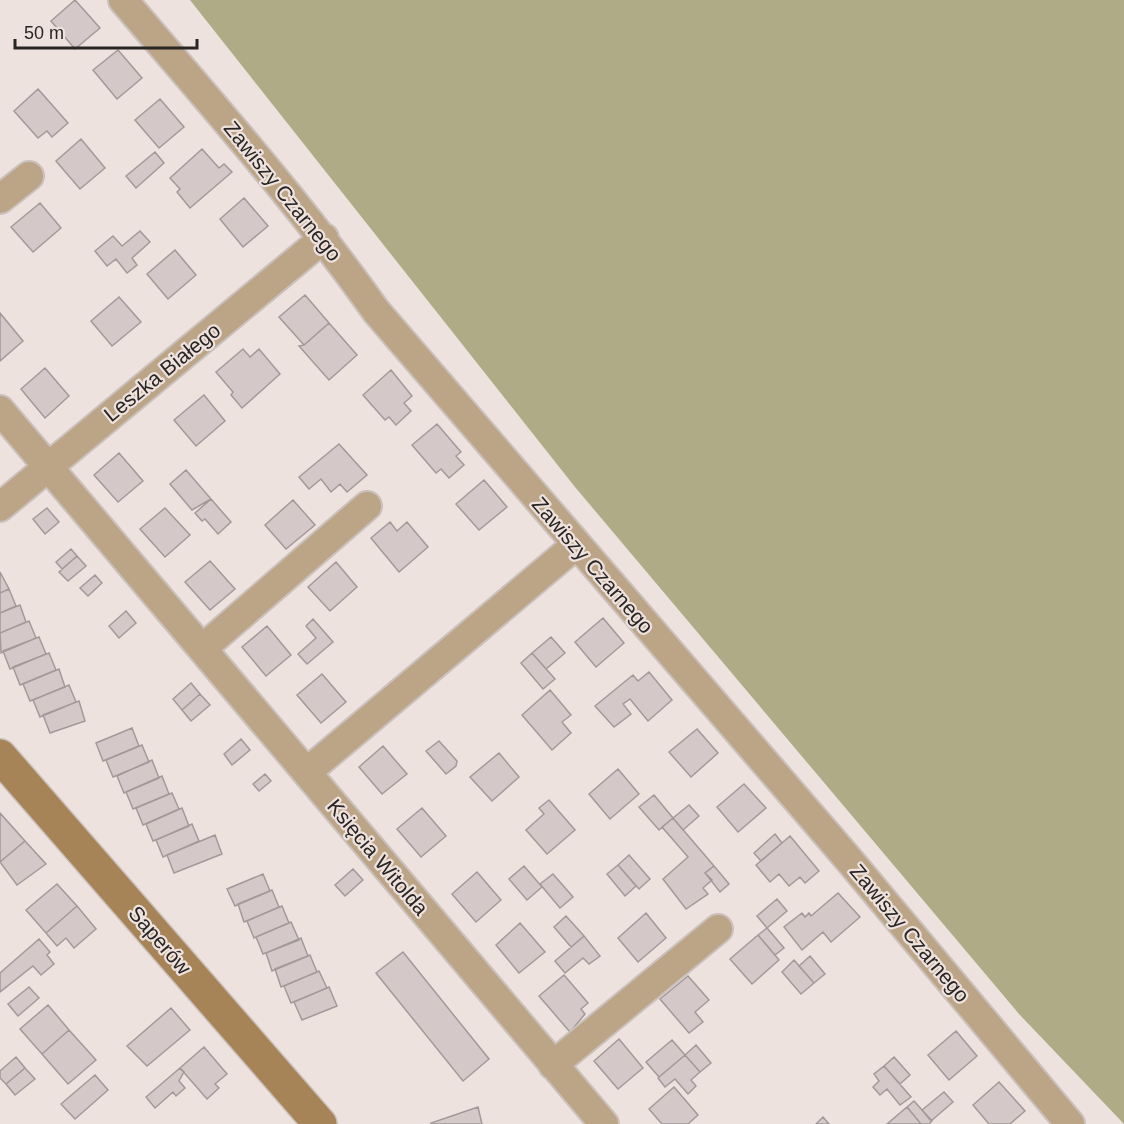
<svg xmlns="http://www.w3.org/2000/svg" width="1124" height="1124" font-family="Helvetica,sans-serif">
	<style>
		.forest { fill: #aeab86 }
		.building { fill: #d4c8c9; stroke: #a4999a; stroke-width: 1.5 }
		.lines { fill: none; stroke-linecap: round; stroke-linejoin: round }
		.street-casing { stroke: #cac0bc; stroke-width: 32 }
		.secondary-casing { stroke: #cac0bc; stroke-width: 36 }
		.street { stroke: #bca486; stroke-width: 28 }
		.secondary { stroke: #a78457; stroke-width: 33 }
		.labels { text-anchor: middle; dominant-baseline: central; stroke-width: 4.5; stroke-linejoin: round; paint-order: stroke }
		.street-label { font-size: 21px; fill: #292523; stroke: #ede2de }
	</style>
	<rect width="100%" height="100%" fill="#ede2de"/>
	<!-- forest -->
	<path class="forest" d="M190,0H1124V1124L1019,1014L575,487Z"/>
	<!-- building -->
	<path class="building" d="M75,0L100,28L75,49L51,21Z
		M118,50L142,78L117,99L93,70Z
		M38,89L68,123L52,137L47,131L38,138L14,111Z
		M160,99L184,127L159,148L135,120Z
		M81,139L105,168L80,189L56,161Z
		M202,149L219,168L224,164L232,172L190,208L177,192L180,189L170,178Z
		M155,152L164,163L136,188L126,176Z
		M244,198L268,226L243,247L220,219Z
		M40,203L61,228L33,252L11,227Z
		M140,231L150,242L132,258L137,265L127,273L116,259L107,266L95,251L113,236L122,246Z
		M175,250L196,275L168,299L147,274Z
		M305,295L329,323L304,345L279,317Z
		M119,297L141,322L112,346L91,321Z
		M0,313L23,341L0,361Z
		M329,323L357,355L329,380L299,346L304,345Z
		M243,349L250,357L259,349L280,374L242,408L231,395L233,392L216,372Z
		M45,368L69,396L45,418L21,389Z
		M391,370L412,396L404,403L411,411L396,425L389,417L385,420L363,395Z
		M204,395L225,421L196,446L174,420Z
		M437,424L461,452L456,456L464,465L449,478L441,469L436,473L412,445Z
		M339,444L367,475L347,492L340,484L331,492L321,479L309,489L299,477Z
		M119,453L143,481L118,502L94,475Z
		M186,470L211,499L192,510L170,484Z
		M484,480L507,507L479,530L456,504Z
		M211,499L231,522L218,534L205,519L202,521L195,513Z
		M293,500L315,525L286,549L265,525Z
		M47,508L59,522L45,534L33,519Z
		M165,508L190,535L165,557L140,529Z
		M390,522L397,531L407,522L428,547L399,572L371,538Z
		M71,549L77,556L62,569L56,562Z
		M77,556L86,566L68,581L59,572Z
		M210,561L235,589L210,610L185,582Z
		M336,562L357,587L330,611L308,587Z
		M0,572L9,589L0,593Z
		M95,575L102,583L88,596L80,588Z
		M9,589L16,606L0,613V593Z
		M20,605L26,622L0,633V613Z
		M126,611L136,623L119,638L109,626Z
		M603,618L624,643L596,667L575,642Z
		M313,619L333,642L307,664L298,654L316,638L306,626Z
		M29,621L36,638L1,653L0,633Z
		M267,626L291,655L266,676L242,647Z
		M39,637L46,654L10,669L3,651Z
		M551,637L565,653L546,669L532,653Z
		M49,653L56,670L20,685L13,667Z
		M532,653L555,679L543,689L521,663Z
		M59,669L65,687L30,701L23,684Z
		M649,672L672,700L648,721L630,699L623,704L631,714L614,727L595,706L633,675L638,681Z
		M322,674L346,702L321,723L297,695Z
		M191,683L200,694L182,710L173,699Z
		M69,685L76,702L40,717L33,700Z
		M550,690L571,715L562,722L571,733L552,750L522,715Z
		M200,694L210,705L191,721L182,710Z
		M79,701L85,721L50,733L43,715Z
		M132,728L139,746L103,761L96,743Z
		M697,729L718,753L691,777L669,752Z
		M241,739L250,750L232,765L224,754Z
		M439,741L457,761L456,766L446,774L426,751Z
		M142,745L149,762L113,777L106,760Z
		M383,746L407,774L382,794L359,767Z
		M499,753L519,777L492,801L470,777Z
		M152,760L159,778L124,793L117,776Z
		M618,769L639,794L610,819L589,794Z
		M265,774L271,781L259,791L253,784Z
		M162,776L169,794L133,809L126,792Z
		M744,784L766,808L738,832L717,807Z
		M172,793L179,809L143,825L136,808Z
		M654,795L673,818L659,830L639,807Z
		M549,800L575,830L547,854L526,830L544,814L539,808Z
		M689,805L699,816L683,830L673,818Z
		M182,808L189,826L153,841L146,824Z
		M422,808L446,836L421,857L397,829Z
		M0,813L25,841L1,861L0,860Z
		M673,818L714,866L705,873L712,880L703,888L708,894L686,909L663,879L688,857L662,827Z
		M192,824L199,841L163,857L156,840Z
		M775,834L782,843L761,861L754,853Z
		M215,835L222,854L174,873L167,855Z
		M790,836L819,871L805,883L800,877L789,886L779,874L770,882L756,865Z
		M25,841L46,864L17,885L0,862Z
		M629,855L650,879L639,889L618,865Z
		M618,865L636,886L625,896L607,874Z
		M524,866L542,887L527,900L509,879Z
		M714,866L729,884L720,892L705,873Z
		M353,869L363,880L345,896L335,885Z
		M477,872L501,900L476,922L452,894Z
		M263,874L270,891L235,906L227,889Z
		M553,874L573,897L560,908L540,884Z
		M57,884L77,906L46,933L26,910Z
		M272,890L279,907L244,922L238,904Z
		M838,893L860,917L831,942L823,932L802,950L784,927L802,913L805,917L809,913L811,916Z
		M777,899L787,911L767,928L757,916Z
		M77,906L96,929L74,948L66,938L57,946L46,933Z
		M282,906L289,923L254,938L247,921Z
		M646,913L666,938L638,962L618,938Z
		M566,916L584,936L571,947L554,927Z
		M291,922L299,940L263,954L256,937Z
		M520,923L545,952L519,973L496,945Z
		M767,928L784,948L775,955L758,935Z
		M758,935L779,960L752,984L730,959Z
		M584,936L600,956L589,964L583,958L565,973L555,961Z
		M301,938L308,956L272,971L266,953Z
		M39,939L50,952L47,955L54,964L41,975L33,966L0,992V973Z
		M403,952L489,1059L463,1081L376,973Z
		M310,955L317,972L281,987L275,969Z
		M810,956L825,974L814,983L799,966Z
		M794,960L814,983L801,994L782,972Z
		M319,971L327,988L291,1003L284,986Z
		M564,975L588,1003L581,1009L585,1014L570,1032L539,996Z
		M688,976L709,1000L695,1012L703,1022L689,1033L660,999Z
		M29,987L39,998L18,1016L8,1004Z
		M329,987L337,1006L302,1020L294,1002Z
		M48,1005L69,1030L42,1054L20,1029Z
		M171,1008L190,1030L147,1066L127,1046Z
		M69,1030L96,1060L68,1084L42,1054Z
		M956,1031L977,1056L949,1080L928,1055Z
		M619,1039L643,1068L618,1089L594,1061Z
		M672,1040L685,1055L659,1077L646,1062Z
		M696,1045L711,1063L700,1072L685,1055Z
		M204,1047L227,1074L215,1084L219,1088L207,1099L180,1068Z
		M685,1055L700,1072L691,1080L696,1086L688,1094L675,1079L665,1087L658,1078Z
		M16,1057L25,1068L6,1084L0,1078V1071Z
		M894,1057L910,1075L900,1084L884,1066Z
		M884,1066L911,1097L900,1105L887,1089L880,1095L873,1087L879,1081L874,1074Z
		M25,1068L35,1079L15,1095L6,1084Z
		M180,1068L184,1072L179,1081L185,1088L176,1096L173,1092L155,1108L146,1097Z
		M95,1075L108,1090L75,1119L61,1104Z
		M999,1082L1025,1111L1010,1124H989L973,1105Z
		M674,1087L698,1115L688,1124H662L649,1109Z
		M944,1092L953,1102L931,1121L922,1110Z
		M914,1101L932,1121L929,1124H921L907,1107Z
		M478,1107L482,1124H432L431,1123Z
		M907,1107L921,1124H887Z
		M823,1117L829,1124H816Z"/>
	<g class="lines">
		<defs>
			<path id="street" d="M123,0C210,102 298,201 376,311L850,861L1070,1124
				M0,199L29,176
				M0,410L604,1124
				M0,507L324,238
				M203,648L367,506
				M307,772L576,545
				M553,1065L718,929"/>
			<path id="secondary" d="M0,756L320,1124"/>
		</defs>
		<!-- street casing -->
		<use href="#street" class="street-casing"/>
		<!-- secondary casing -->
		<use href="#secondary" class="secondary-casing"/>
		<!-- street -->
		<use href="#street" class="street"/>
		<!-- secondary -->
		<use href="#secondary" class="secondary"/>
	</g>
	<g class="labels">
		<!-- street labels -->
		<g class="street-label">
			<text transform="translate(283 191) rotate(51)">Zawiszy Czarnego</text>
			<text transform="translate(162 372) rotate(-39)">Leszka Białego</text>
			<text transform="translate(593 565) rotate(49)">Zawiszy Czarnego</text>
			<text transform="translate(378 857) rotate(50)">Księcia Witolda</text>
			<text transform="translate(910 933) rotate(50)">Zawiszy Czarnego</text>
			<text transform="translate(160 940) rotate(49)">Saperów</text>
		</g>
	</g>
	<!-- scale -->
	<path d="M15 39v9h182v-9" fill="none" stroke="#292523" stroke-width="3"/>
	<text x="24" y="39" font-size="18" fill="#292523" stroke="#ede2de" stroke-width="4.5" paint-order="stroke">50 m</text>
</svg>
